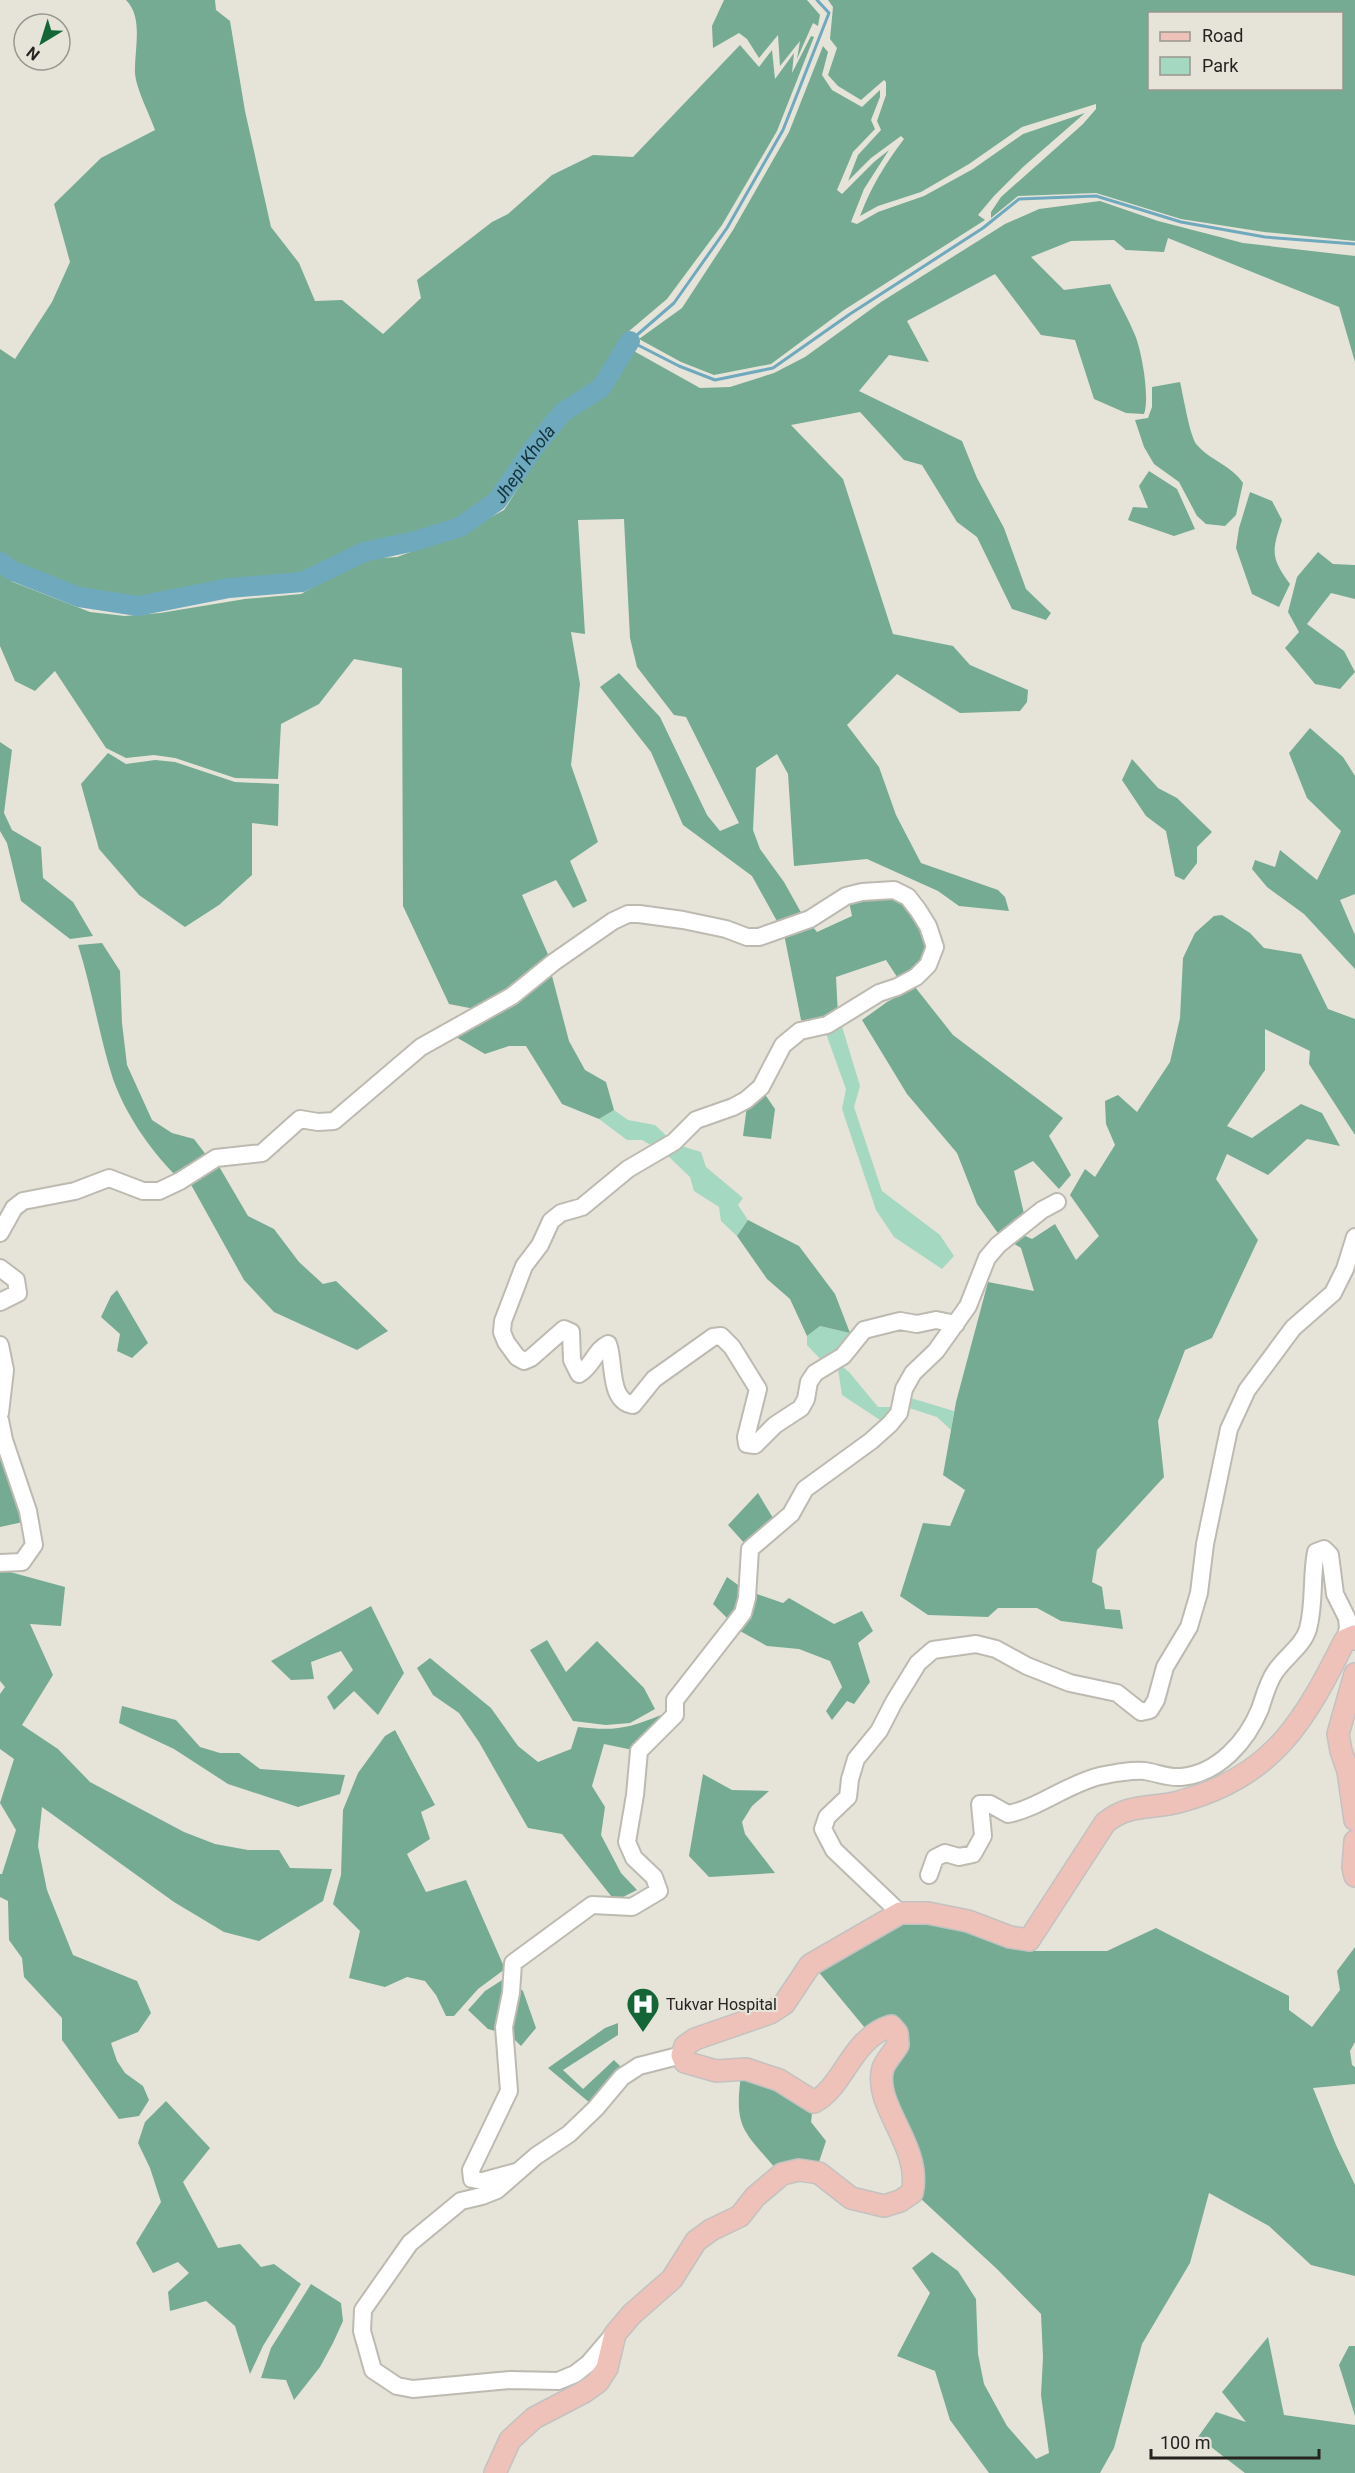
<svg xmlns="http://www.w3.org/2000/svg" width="1355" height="2473" font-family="Roboto,sans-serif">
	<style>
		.green { fill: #a5d8c0 }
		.forest { fill: #76ab93; fill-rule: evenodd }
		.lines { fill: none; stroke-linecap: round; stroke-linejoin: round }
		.stream { stroke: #6fa9bd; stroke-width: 3 }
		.river { stroke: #6fa9bd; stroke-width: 20 }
		.minor-casing { stroke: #bdbab1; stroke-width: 20 }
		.major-casing { stroke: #c2c2c1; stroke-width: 24 }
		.minor { stroke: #fff; stroke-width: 16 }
		.major { stroke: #efc2b9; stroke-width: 21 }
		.labels { text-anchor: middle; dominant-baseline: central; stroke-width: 4.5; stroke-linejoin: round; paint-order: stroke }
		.poi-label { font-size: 16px; fill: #252421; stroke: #e6e3d9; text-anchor: start }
		.water-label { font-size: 18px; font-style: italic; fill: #14323b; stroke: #e6e3d9 }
	</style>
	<rect width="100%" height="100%" fill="#e6e3d9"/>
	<!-- green -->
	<path class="green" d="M841,1023L860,1086L854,1107L882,1191L940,1235L954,1256L942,1269L894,1237L876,1210L842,1109L846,1089L825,1031Z
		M614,1110L628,1120L655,1125L670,1139L656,1148L642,1140H627L599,1119Z
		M678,1145L701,1152L706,1167L743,1198L738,1205L748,1220L737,1236L721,1221L719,1207L694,1191L690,1177L667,1155Z
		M820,1326L850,1333L840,1351L823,1362L807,1345V1336Z
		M837,1362L849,1372L878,1407H895L883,1422L842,1395Z
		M907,1397L954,1411L951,1430L937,1417L906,1407Z"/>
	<!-- forest -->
	<path class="forest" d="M126,0H215L216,10L230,21L245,111L271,227L299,263L315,301L342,300L383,334L421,298L417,280L492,222L508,214L552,175L593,155L633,157L740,45L759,67L772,50L775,79L794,53L792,73L811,36L814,37L777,131L722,225L667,299L622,337L595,386L557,412L492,497L455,526L411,539L359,547L297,574L232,580L182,588L132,600L80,589L29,571L0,554V349L15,359L52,302L70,262L54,204L101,158L155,130C150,115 136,89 135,73C134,50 144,18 126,0Z
		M724,0H807L820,15L818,26L813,23L797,59L800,41L780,66L778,35L759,58L747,39L739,33L713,48L712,26Z
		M828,0H1355V241L1264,232L1181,219L1096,193L1018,196L991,218V212L1001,197L1083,124L1096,109V104L1022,127L969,164L921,192L878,206L860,216C871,187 885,164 904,139L901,136L871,158L848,181L858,155L881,130L877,121L886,95V82L884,80L861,100L838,86L828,75L837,48L830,39L833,7ZM1150,14H1342V88H1150Z
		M823,46L828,52L822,75L832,90L862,107L880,90V97L871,120L875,129L853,152L837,190L842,194L874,162L889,150L864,189L851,222L857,224L878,212L924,196L973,169L1023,134L1085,113L1023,167L994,196L978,215L985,220L844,310L771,364L714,375L681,362L639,339L682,308L733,230L789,132Z
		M1100,201L1158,221L1243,243L1355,256V362L1339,307L1168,238L1164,252L1126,250L1114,240L1071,241L1031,257L1064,290L1110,284C1118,301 1128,318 1135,335C1142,352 1150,398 1144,414L1126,413L1094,399L1075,340L1041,335L995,274L907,321L929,362L889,355L859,391L962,441L977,478L1004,528L1026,589L1051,613L1046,620L1012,609L977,537L957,522L922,465L904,460L860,412L791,425L843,479L893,634L953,646L970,665L1028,690L1027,702L1020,711L960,713L897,674L847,725L879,767L896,815L921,863L998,890L1005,897L1009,911L959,906L938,891L867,859L794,866L788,774L777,754L756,768L753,830L760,849L784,882L803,916L778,923L752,876L683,825L651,752L600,687L619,673L660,717L707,815L720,831L739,823L686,717L674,715L637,667L630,638L624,519L578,520L585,634L571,632L580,684L571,765L598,842L570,861L587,901L573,908L556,880L522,895L550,959L480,1010L449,1004L403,906L402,668L354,659L319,704L281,724L278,779L235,778L175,758L154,755L126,758L106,748L55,671L35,691L15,681L0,646V573L13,582L90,612L125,616L160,613L245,599L301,594L364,559L397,557L462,533L504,510L547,443L566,420L605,393L632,350L700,388L730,387L774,373L805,357L881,302L1005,224L1039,209Z
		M1180,382C1183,394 1190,438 1197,445C1211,461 1231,465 1243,483L1236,515L1225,526L1206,524L1197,516L1179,482L1154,464L1144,447L1135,420L1148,418L1152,407V387Z
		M1149,471L1177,489L1195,529L1174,536L1128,520L1133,507L1148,508L1139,486Z
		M1250,492L1272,501L1282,520C1272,551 1270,557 1290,584L1279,607L1252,594L1236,548L1239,528Z
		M1318,552L1333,564L1355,565V599L1331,593L1307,624L1344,651L1355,672L1340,689L1315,684L1285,648L1299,632L1288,612L1297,577Z
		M1310,728L1343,757L1355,776V894L1340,900L1355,935V969L1304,914L1267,887L1252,869L1255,860L1275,867L1280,850L1317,880L1341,831L1307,798L1289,753Z
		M0,742L12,750L4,813L12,830L41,847L43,878L73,902L93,936L70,939L21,901L7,843L0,831Z
		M108,753L126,764L155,760L175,762L235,782L279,784L278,826L252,823V875L219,905L185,927L139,895L99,849L81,784Z
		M1132,759L1158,788L1177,798L1212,832L1197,847V863L1184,880L1175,876L1166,831L1146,816L1122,780Z
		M864,894L907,900L932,941L925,963L901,983L886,960L836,977L838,1016L813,1026L801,1020L784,934L809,922L817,932L852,916L848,897Z
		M1222,915L1250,933L1264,948L1301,954L1328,1009L1355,1019V1135L1309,1064L1310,1051L1265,1029V1070L1227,1126L1252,1138L1301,1104L1322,1113L1340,1146L1307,1139L1268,1175L1227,1154L1216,1179L1258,1240L1212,1338L1185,1350L1158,1421L1164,1477L1097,1550L1092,1582L1102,1587L1105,1609L1120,1610L1123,1629L1061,1621L1037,1608H998L988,1617L928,1615L900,1596L923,1523L950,1526L965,1490L943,1475L956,1402L988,1282L1034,1291L1021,1248L1013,1243L1021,1234L1032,1239L1055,1224L1076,1260L1099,1236L1070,1195L1085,1169L1095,1177L1115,1145L1106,1124L1105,1101L1118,1095L1137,1112L1170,1062L1180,1018L1183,958L1195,933L1214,916Z
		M102,943L120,971L122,1023L127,1065L152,1120L172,1133L194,1139L210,1160L175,1175C149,1148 126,1115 113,1079C99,1035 92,989 78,945Z
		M552,976L569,1041L585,1070L606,1082L614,1110L599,1119L562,1104L526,1046H509L485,1054L456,1037L510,1007Z
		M915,987L953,1035L1063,1118L1049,1136L1071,1175L1059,1189L1033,1161L1014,1171L1025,1218L1000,1236L977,1204L957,1153L907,1094L862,1020L887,1002Z
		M764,1093L775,1109L771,1139L743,1136L747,1106Z
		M217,1163L248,1216L274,1229L299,1262L323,1284L336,1281L388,1331L357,1350L274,1312L244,1280L189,1181Z
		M748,1220L799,1246L835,1294L850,1333L820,1326L807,1336L790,1299L767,1279L737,1236Z
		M117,1290L148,1343L132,1358L117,1351L120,1334L101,1317L111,1296Z
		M0,1409H8L14,1448L28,1485L20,1502L23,1522L0,1527Z
		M758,1493L776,1523L746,1545L728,1525Z
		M0,1572H10L65,1587L61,1626L30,1624L53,1675L22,1725L58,1749L90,1782L184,1832L215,1844L248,1850H279L290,1868L332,1869L323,1901L259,1941L224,1932L174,1902L42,1807L38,1846L47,1890L73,1955L137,1981L151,2013L138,2032L111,2043L117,2061L125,2073L143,2086L149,2100L139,2116L119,2119L62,2040V2018L24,1977L22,1958L9,1940L8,1901L0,1897V1874H2L16,1830L0,1803L14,1759L0,1749V1694L5,1687L0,1681Z
		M727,1577L745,1590L732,1623L713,1604Z
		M754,1593L783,1603L789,1598L834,1624L862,1611L873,1631L858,1643L870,1682L854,1704L847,1701L832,1720L826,1711L842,1687L830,1661L799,1649L767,1646L740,1631L748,1614Z
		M371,1606L404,1673L378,1715L354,1691L334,1710L327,1697L353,1670L341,1651L311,1662L314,1679L291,1680L271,1661Z
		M547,1640L566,1672L597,1641L644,1688L655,1709L630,1723L606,1725L573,1721L530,1650Z
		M430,1658L491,1708L518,1746L538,1762L571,1749L578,1727C614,1731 627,1729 661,1715L664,1723L633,1750L604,1744L592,1786L605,1807L601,1835L621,1873L637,1890L615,1901L562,1834L528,1828L479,1742L459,1713L433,1695L417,1668Z
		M122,1706L176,1720L200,1747L220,1753H239L260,1769L345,1775L340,1794L298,1807L228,1784L174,1749L119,1723Z
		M395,1730L435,1805L421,1812L430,1839L407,1854L426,1892L466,1880L505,1969L478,1989L454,2016H446L436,1995L425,1981L407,1977L385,1987L349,1978L360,1931L333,1904L341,1875L343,1810L358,1773L385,1736Z
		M703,1774L732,1790L769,1791L752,1806L742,1822L745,1834L775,1873L709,1877L689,1856Z
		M906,1921H927L991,1935L1028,1951H1107L1156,1928L1289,1996V2010L1312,2027L1340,1990L1337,1971L1355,1947V2042L1350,2051L1352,2065L1355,2067V2084L1313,2088L1336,2145L1355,2185V2276L1311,2265L1269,2226L1209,2193L1190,2263L1142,2344L1114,2448L1100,2473H989L950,2420L935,2371L897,2356L930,2293L912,2268L932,2252L958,2271L976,2299L978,2354L984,2384L1007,2426L1036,2459L1049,2453L1041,2395L1043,2357L1041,2314L997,2269L920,2198L886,2078L900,2046L880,2022L865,2028L817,1970Z
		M510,1975L499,2032L488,2029L468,2010L485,1991Z
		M516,1985L523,1991L536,2028L521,2046L508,2033Z
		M618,2023V2035L563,2070L583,2089L614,2060L622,2068L590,2103L548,2068L605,2028Z
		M741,2075L813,2105L811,2122L826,2141L818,2165L776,2169C743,2130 734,2128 741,2075Z
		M166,2101L210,2148L183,2182L218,2248L240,2244L261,2267L274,2264L301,2284L263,2346L250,2374L235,2326L206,2301L170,2311L168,2292L189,2273L178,2262L153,2273L136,2243L161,2202L150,2168L138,2143L145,2122Z
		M311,2284L341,2303L343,2321L333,2343L320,2367L294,2400L286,2380L261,2378L271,2348Z
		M1268,2337L1284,2415L1355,2425V2473H1245L1198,2437L1216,2412L1246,2422L1222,2392Z
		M1349,2346H1355V2416L1339,2365Z"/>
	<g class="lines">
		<!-- stream -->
		<path class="stream" d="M817,0L829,13L783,130L727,228L674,303L630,341L679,366L715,380L773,368L850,314L983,228L1019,199L1096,196L1181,222L1265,237L1355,244"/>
		<!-- river -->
		<path class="river" id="s1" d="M0,562L13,571L79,597L138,606L229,588L302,582L364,552L415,541L460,527L497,501L535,446L563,412L601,388L630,341"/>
		<defs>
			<path id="minor" d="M0,1233L14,1208L23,1201L75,1191L109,1178L143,1191H159L180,1181L216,1158L262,1153L300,1119L318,1122L334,1121L421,1047L512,996L554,962L613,921L628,914H639L683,920L726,929L747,937H759L810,919L846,896L862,892L894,890L908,897L918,910L928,926L935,947L928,965L916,977L897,987L879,993L827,1025L800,1031L783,1045L761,1087L746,1100L733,1107L696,1120L674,1142L628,1169L582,1207L561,1213L551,1221L540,1245L524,1266L503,1321L502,1332L506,1342L517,1357L524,1361L531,1358L564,1329L571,1332L572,1360L579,1374C592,1367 595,1350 608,1344C615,1362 608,1401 633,1405L654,1379L713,1337L721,1336L732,1347L758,1389L746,1437L747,1444L755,1445L775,1425L801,1408L806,1399L809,1382L815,1373L843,1356L864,1330L900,1321L917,1324L936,1320L956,1324
				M0,1268L16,1280L18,1293L0,1302
				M0,1345L5,1370L0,1413
				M0,1420L4,1440L28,1511L34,1545L22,1562L0,1563
				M929,1875L935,1858L945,1853L959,1857L973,1854L983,1836L980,1804H990L1008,1814C1039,1808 1067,1784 1100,1776C1115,1773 1129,1770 1145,1771C1157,1773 1168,1778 1181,1777C1218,1774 1247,1741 1260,1709C1264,1697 1268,1682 1275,1672C1285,1657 1303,1646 1308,1629C1315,1603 1311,1577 1316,1552L1324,1549L1330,1555L1335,1594L1347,1618L1348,1628L1345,1640
				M900,1913L834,1850L823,1829L827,1817L848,1797L850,1779L856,1759L879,1731L894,1702L918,1663L933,1650L976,1644L996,1649L1027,1666L1070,1683L1117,1693L1141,1712L1150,1710L1156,1700L1165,1667L1189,1627L1199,1593L1205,1544L1229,1429L1247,1390L1293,1328L1333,1293L1345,1269L1355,1237
				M516,2172L483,2181L472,2179L471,2170L509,2091L504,2027L511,1993L513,1963L592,1905L632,1907L659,1891L654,1877L634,1858L627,1842L635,1795L639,1751L675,1715V1700L743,1613L747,1598L750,1549L791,1514L805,1489L871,1441L890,1424L899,1413L904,1389L913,1373L936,1351L968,1306L987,1258L998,1245L1042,1210L1057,1202
				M613,2335L589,2363L575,2374L558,2381L510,2380L413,2389L397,2386L373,2370L362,2331L363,2310L410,2243L461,2201L482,2196L497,2190L536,2156L569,2134L596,2108L622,2077L639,2066L682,2055"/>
			<path id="major" d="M1355,1674L1338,1734L1341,1751L1348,1771L1355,1820
				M1355,1841L1353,1867L1355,1876
				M495,2473L510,2440L534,2418L584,2392L598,2382L607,2368L615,2334L632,2314L672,2279L696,2241L711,2230L740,2216L755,2197L782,2174L799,2170L819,2173L851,2198L884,2206L900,2201L912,2193C923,2146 872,2106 883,2068C886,2060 894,2052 898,2045L897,2033L891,2026C851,2038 844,2087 814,2102L779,2080L746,2069L716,2071L685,2062L682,2055L685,2046L695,2039L770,2013L784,2004L810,1965L900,1913H928L968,1921L1010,1937L1029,1940L1105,1823C1130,1802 1152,1810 1182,1801C1274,1776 1305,1720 1345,1640L1354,1636L1355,1639"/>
		</defs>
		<!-- minor casing -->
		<use href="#minor" class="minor-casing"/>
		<!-- major casing -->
		<use href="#major" class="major-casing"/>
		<!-- minor -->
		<use href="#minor" class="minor"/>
		<!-- major -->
		<use href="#major" class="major"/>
	</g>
	<!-- icons -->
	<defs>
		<symbol id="hospital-pin" viewBox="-11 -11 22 30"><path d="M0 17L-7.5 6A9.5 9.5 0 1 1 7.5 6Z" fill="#146637" stroke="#e6e3d9"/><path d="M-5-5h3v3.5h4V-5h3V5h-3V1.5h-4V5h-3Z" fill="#fff"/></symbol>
	</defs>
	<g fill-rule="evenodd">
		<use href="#hospital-pin" x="624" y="1985" width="38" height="52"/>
	</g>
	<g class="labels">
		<!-- poi labels -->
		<g class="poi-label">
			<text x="666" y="2004">Tukvar Hospital</text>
		</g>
		<!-- water labels -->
		<g class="water-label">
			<text stroke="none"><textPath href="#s1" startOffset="572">Jhepi Khola</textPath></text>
		</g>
	</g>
	<!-- legend -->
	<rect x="1148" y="12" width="195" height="78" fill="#e6e3d9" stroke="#99978f" stroke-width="1.5"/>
	<rect x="1160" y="32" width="30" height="9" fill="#efc2b9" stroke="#99978f" stroke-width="1.5"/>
	<text x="1202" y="42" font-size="18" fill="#252421">Road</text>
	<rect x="1160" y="57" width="30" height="18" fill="#a5d8c0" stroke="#99978f" stroke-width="1.5"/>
	<text x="1202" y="72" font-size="18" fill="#252421">Park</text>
	<!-- north arrow -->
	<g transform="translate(42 42) rotate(218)"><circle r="28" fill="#e6e3d9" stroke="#99978f" stroke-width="1.5"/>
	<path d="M0-4.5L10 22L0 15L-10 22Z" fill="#146637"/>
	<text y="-9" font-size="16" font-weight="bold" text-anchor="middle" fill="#252421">N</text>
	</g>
	<!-- scale -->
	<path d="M1151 2449v9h168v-9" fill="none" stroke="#252421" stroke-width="3"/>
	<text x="1160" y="2449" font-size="18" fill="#252421" stroke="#e6e3d9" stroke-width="4.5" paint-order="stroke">100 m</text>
</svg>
